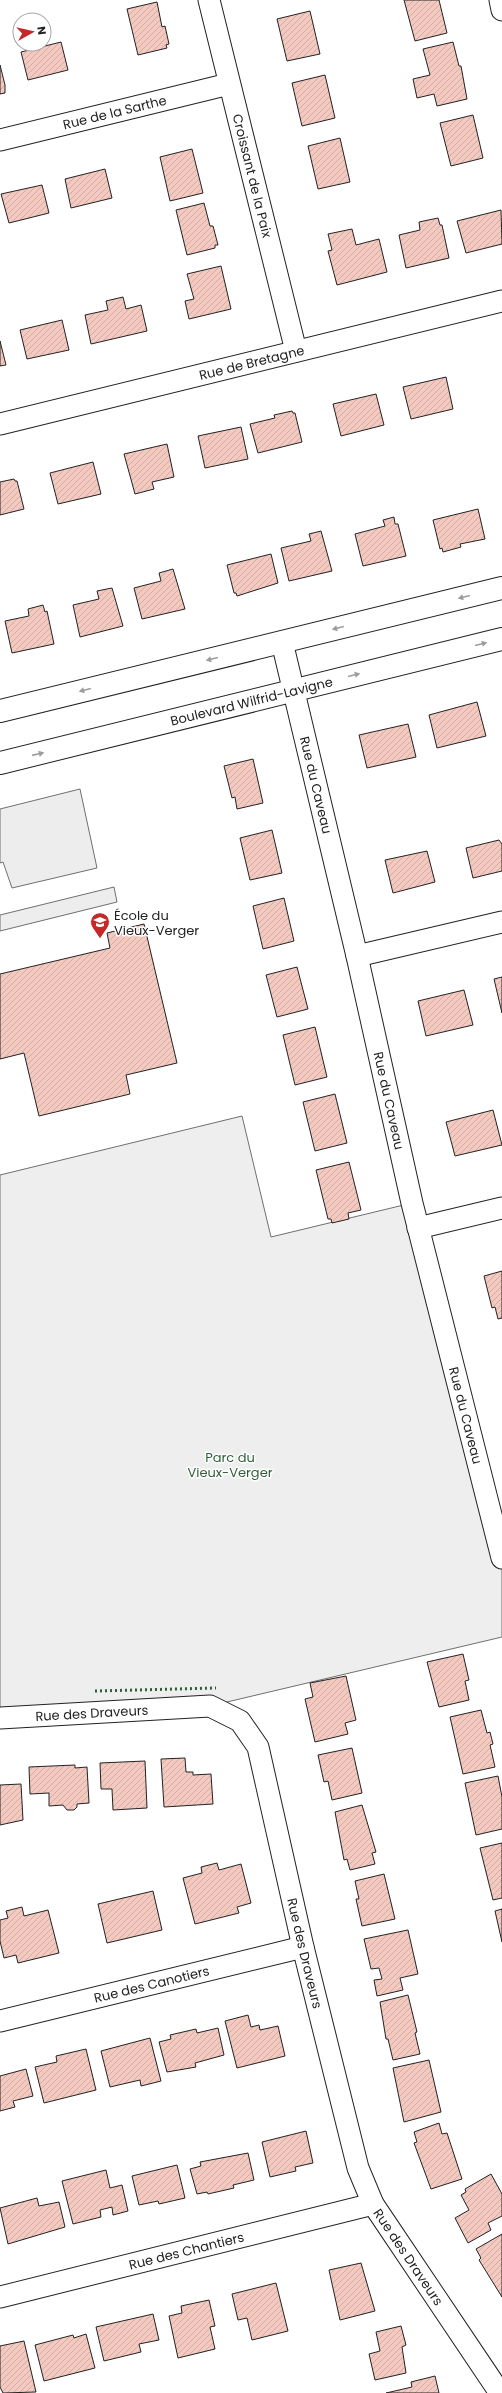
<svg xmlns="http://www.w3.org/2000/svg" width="502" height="2393" font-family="Poppins,sans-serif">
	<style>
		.green { fill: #eee; stroke: #6f6f6f }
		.parking { fill: #ededed; stroke: #6f6f6f }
		.building { fill: url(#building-hatch); stroke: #222 }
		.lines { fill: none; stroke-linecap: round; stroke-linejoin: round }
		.street-casing { stroke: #222; stroke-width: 23 }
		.secondary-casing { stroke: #222; stroke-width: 24 }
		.street { stroke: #fff; stroke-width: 21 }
		.secondary { stroke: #fff; stroke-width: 22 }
		.hedge { stroke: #2f5e38; stroke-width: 3; stroke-dasharray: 2 3; stroke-linecap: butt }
		.oneway { fill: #9c9c9c }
		.labels { text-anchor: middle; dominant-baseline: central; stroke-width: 3; stroke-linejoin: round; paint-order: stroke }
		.street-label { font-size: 13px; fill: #222; stroke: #fff }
		.poi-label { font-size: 13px; fill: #222; stroke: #fff; text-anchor: start }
		.park-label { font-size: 13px; fill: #2f5e38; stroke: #fff }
	</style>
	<defs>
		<pattern id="building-hatch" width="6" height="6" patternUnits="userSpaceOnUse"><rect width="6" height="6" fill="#f3c9c0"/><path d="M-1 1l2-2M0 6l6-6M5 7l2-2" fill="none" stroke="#d0aca5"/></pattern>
	</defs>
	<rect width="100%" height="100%" fill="#fff"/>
	<!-- green -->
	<path class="green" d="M242,1116L271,1237L412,1203L502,1558V1637L210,1706L0,1718V1175Z"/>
	<!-- parking -->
	<path class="parking" d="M80,789L97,868L12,888L3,862L0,863V809Z
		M114,887L117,902L0,931V915Z"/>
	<!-- building -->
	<path class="building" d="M404,0H439L447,33L415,41Z
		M157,2L162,27L165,26L169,44L166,45L167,48L138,55L127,9Z
		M310,11L320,54L287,61L277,19Z
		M61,42L68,70L28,80L21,52Z
		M453,42L459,66H461L467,99L437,106L434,94L417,98L413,79L430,75L423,49Z
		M0,65L5,85V93L0,94Z
		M325,75L335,118L302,126L292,83Z
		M473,115L483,158L451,166L440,123Z
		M340,138L350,182L318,189L308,146Z
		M192,149L203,193L170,201L160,157Z
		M105,169L112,198L71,208L65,179Z
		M42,185L49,213L9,223L1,194Z
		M204,203L210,226H213L218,245H215V248L187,255L176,210Z
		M501,210L502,244L466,253L457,221Z
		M438,218L440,225H442L449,258L406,268L399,235L420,230L419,222Z
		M352,229L356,245L379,239L387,272L337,285L328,251L332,250L328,234Z
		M221,266L231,309L189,319L185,301L194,299L187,274Z
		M123,297L126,309L141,305L147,331L91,344L85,315L108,310L106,301Z
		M62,320L69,350L27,359L20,330Z
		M0,341L6,365L0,366Z
		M446,377L453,409L411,419L403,387Z
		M376,394L384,425L341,436L333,404Z
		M292,411L293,413H295L302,442L258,453L250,424L275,418L274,415Z
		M241,427L248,459L205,468L198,436Z
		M167,444L174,477L152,482L154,489L135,494L124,454Z
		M93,462L101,494L58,504L50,473Z
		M14,479L15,481H17L24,509L0,515V482Z
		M478,509L485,539L460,544L461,547L443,552L442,548L440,549L433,520Z
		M394,517L395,524H398L406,556L363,566L355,534L385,526L383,520Z
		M321,531L332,571L289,581L281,548L311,541L309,534Z
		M271,554L278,583L237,596L236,593H234L227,565Z
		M173,569L185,609L142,619L134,588L161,581L159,573Z
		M112,588L123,626L80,637L73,605L99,599L97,591Z
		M43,605L45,612L47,611L54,644L12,653L5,621L29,616L28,609Z
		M477,702L486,736L437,748L429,715Z
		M408,724L416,757L367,768L359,735Z
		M253,759L263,803L237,809L235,797L232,798L224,766Z
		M272,830L282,873L250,880L240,838Z
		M499,840L502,844V871L473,878L466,848Z
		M427,851L435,882L393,893L385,860Z
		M284,898L294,941L263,949L253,906Z
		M144,924L177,1063L126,1075L130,1094L39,1116L24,1053L0,1059V974L110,948L107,933Z
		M297,967L308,1009L277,1017L266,975Z
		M502,977V1013L494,979Z
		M464,990L473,1025L426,1036L418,1001Z
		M315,1027L327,1077L295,1085L283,1035Z
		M335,1094L347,1143L315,1151L303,1102Z
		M493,1110L502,1145L455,1156L446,1122Z
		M349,1162L361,1210L348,1213L349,1219L332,1223L331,1219H328L316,1170Z
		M502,1271V1318L498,1319L495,1307L492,1308L484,1276Z
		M463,1654L469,1680L465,1681L469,1700L439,1707L427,1662Z
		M346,1676L356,1720L345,1723L348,1734L315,1742L305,1699L313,1697L310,1683Z
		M481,1710L487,1733L490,1732L493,1744L490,1745L495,1767L463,1774L450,1717Z
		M352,1748L362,1793L332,1800L328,1781L324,1782L318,1755Z
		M185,1758L186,1772H193V1775L211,1774L213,1804L164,1807L161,1759Z
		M145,1761L147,1808L113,1810L112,1789H101L100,1763Z
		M75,1765V1768L87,1767L89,1803L77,1804V1807L74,1810H67L63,1805L49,1806V1793L30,1794L29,1767Z
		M498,1776L502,1797V1829L476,1835L465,1783Z
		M21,1784L23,1820L0,1825V1785Z
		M362,1805L376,1852L372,1853L375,1864L350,1870L347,1859L344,1860L335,1812Z
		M502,1843V1898L493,1900L480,1848Z
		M217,1863L219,1870L241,1864L251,1903L237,1907L239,1913L195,1924L183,1878L202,1873L201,1867Z
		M384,1874L395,1919L362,1926L356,1899H359L355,1881Z
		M153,1891L162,1930L107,1943L98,1904Z
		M22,1907L24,1916L48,1910L59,1953L18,1963L16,1955L4,1958L0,1941V1920L8,1918L6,1911Z
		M502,1909V1942L495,1911Z
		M408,1930L418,1974L400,1978L403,1990L377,1996L374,1980L382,1979L379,1968L371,1969L364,1939Z
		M408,1995L417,2032L415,2033L420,2054L393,2060L388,2039H386L380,2002Z
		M248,2015L251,2027L259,2025L260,2030L278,2026L285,2056L237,2068L225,2021Z
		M218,2028L224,2055L195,2063L196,2067L167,2072L159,2042L171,2039L170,2035L196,2029L197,2033Z
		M150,2038L161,2081L141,2086L140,2080L110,2087L101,2051Z
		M86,2049L96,2090L44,2103L35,2067L57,2062L56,2056Z
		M429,2060L441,2112L404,2122L393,2068Z
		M26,2069L33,2096L13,2101L15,2107L0,2111V2076Z
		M439,2123L442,2134L447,2133L462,2179L431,2189L414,2143L417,2142L414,2132Z
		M306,2131L313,2163L295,2167L296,2171L270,2177L262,2142Z
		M248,2153L254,2180L233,2185L234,2188L208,2194L207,2192L197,2194L190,2169L201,2166L200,2162Z
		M177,2165L185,2198L159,2204L158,2201L139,2205L132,2176Z
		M106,2170L110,2188L122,2185L128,2211L113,2215L112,2207L100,2210L101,2217L73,2224L62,2181Z
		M491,2174L502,2194V2216L488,2223L491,2230L468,2243L455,2218L469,2210L461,2195L466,2192L465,2189Z
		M37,2198L39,2206L59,2202L65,2227L8,2244L0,2208Z
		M502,2234V2297L479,2260L481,2258L476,2249Z
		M361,2263L375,2311L340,2320L329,2270Z
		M276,2283L288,2331L252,2340L247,2318L238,2320L232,2294Z
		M209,2300L215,2326L210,2327L215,2349L178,2358L169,2316L182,2313L181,2306Z
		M153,2314L159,2340L139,2344L141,2352L104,2361L96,2327Z
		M401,2326L406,2345L402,2347L406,2373L375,2380L369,2354L380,2351L376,2332Z
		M86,2334L95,2368L44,2381L35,2345L73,2335L74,2338Z
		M24,2341L36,2392L3,2393L0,2387V2346Z
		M435,2376L439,2393H386L412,2387L411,2382Z"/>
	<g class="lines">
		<defs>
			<g id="street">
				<path id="s1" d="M209,0L296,351"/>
				<path d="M500,0L502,10"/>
				<path id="s2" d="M0,140L229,84"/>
				<path id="s3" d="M0,424L502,301"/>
				<path id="s4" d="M282,642L357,956L412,1203L502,1558"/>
				<path d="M357,956L502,922"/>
				<path d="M418,1228L502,1208"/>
				<path id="s5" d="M0,1718L210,1706L240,1721L258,1747L303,1947L358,2168L373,2204L500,2393"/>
				<path id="s6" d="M0,2021L303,1947"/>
				<path id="s7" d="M0,2297L373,2204"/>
			</g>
			<g id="secondary">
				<path d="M0,711L502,588"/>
				<path id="s8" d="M0,763L502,639"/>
			</g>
		</defs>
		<!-- street casing -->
		<use href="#street" class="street-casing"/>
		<!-- secondary casing -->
		<use href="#secondary" class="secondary-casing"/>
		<!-- street -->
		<use href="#street" class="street"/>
		<!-- secondary -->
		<use href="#secondary" class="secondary"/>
		<!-- hedge -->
		<path class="hedge" d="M95,1691L216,1688"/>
	</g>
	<!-- one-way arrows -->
	<defs><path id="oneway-solid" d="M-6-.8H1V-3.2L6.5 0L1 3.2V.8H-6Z"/></defs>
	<g class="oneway">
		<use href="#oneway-solid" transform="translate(464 597) rotate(166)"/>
		<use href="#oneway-solid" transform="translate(338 628) rotate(166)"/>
		<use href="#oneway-solid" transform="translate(481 644) rotate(-14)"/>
		<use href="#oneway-solid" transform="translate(212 659) rotate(166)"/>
		<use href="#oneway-solid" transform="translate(354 675) rotate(-14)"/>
		<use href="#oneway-solid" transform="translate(85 690) rotate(166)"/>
		<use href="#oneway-solid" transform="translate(38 754) rotate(-13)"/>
	</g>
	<!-- icons -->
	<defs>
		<symbol id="school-pin" viewBox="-11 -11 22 30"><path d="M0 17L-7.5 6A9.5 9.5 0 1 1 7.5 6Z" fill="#c62828" stroke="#fff"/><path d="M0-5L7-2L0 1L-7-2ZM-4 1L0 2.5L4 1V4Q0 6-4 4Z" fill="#fff"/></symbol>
	</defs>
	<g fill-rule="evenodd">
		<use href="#school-pin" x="89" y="911" width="22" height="30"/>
	</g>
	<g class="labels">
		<!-- street labels -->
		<g class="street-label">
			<text stroke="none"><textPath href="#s2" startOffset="118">Rue de la Sarthe</textPath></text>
			<text stroke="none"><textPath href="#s1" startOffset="181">Croissant de la Paix</textPath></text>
			<text stroke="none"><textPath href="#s3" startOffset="259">Rue de Bretagne</textPath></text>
			<text stroke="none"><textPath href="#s8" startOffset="259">Boulevard Wilfrid-Lavigne</textPath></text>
			<text stroke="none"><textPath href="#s4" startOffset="147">Rue du Caveau</textPath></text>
			<text stroke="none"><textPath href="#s4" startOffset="471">Rue du Caveau</textPath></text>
			<text stroke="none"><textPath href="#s4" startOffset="795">Rue du Caveau</textPath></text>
			<text stroke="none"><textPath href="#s5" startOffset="92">Rue des Draveurs</textPath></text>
			<text stroke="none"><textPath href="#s5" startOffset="487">Rue des Draveurs</textPath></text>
			<text stroke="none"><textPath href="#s6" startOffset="156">Rue des Canotiers</textPath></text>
			<text stroke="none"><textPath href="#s7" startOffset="192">Rue des Chantiers</textPath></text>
			<text stroke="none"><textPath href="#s5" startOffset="811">Rue des Draveurs</textPath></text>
		</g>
		<!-- poi labels -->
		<g class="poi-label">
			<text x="114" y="915">École du<tspan x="114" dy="15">Vieux-Verger</tspan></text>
		</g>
		<!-- park labels -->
		<g class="park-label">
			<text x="230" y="1457">Parc du<tspan x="230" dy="15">Vieux-Verger</tspan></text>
		</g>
	</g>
	<!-- north arrow -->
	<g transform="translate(32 32) rotate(82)"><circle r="19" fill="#ffffff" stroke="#a7a7a7"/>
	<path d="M0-3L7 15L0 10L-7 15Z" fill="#c62828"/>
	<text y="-6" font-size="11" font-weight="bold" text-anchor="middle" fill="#222222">N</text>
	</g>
</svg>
